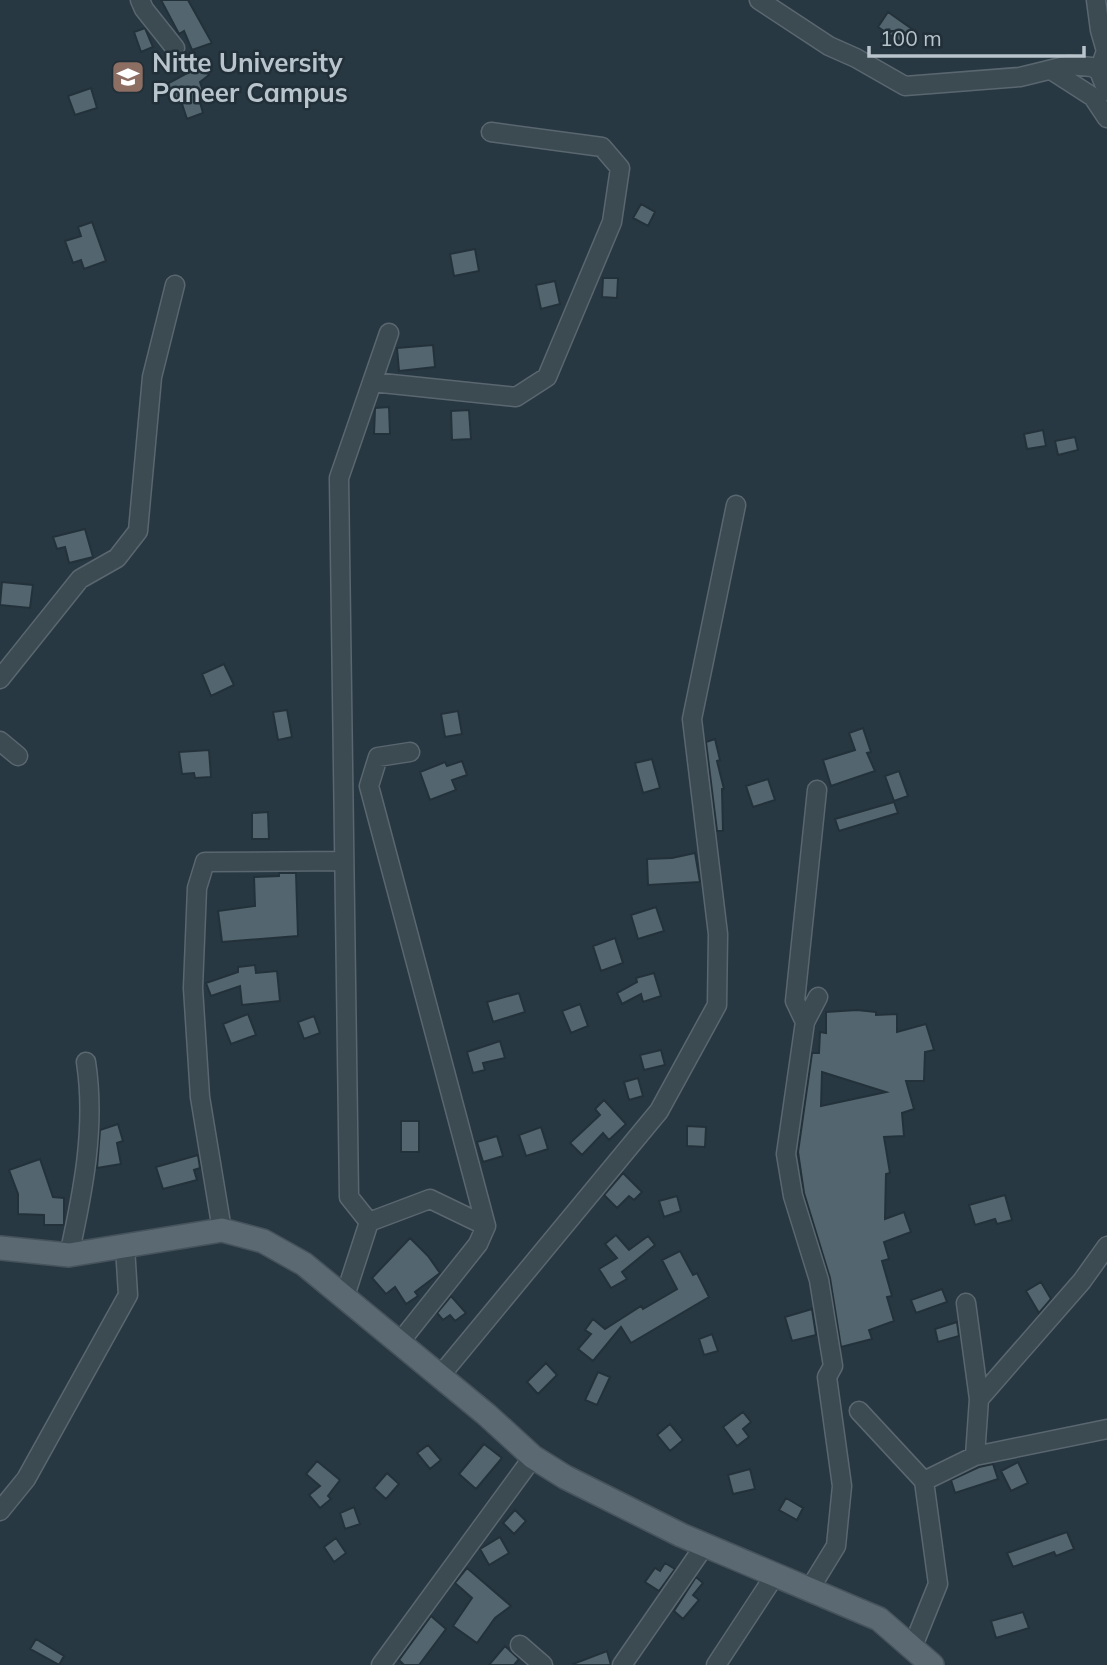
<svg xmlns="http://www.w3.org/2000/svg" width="1107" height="1665" font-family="Mulish,sans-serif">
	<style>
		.building { fill: #53656f; stroke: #23313a; stroke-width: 2; fill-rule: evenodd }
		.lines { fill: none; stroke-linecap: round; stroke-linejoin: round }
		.minor-casing { stroke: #5a6770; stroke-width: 21 }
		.major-casing { stroke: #46535c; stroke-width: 26 }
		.minor { stroke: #3c4a52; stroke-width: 18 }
		.major { stroke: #5a6972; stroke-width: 23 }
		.labels { text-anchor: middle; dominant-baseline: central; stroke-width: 5; stroke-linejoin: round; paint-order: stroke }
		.poi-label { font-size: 26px; font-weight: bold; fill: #b9c4cc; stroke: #212f38; text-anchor: start }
	</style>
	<rect width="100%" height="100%" fill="#283842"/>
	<!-- building -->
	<path class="building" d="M161,0H188L212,43L192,50L184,31L179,34Z
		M888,12L912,29L902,43L878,27Z
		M145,28L153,47L141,52L134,32Z
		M202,65L209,75L200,82L205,97L199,99L203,113L187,119L180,98L173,100L165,85Z
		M91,88L97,108L75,115L68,96Z
		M641,204L655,212L648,226L633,218Z
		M92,222L106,261L84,269L81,260L73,263L65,241L81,236L78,227Z
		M475,249L479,271L454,276L450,254Z
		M603,278H618L617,298L602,297Z
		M555,281L560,304L541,309L536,285Z
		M433,345L435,367L399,371L397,348Z
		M389,407L390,434H374L375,408Z
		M469,410L471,439L452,440L451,411Z
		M1043,430L1046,446L1027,449L1024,434Z
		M1075,437L1078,450L1058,455L1055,441Z
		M85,529L93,557L69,563L65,547L57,549L53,537Z
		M2,582L33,585L30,608L0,605Z
		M224,664L234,685L211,696L202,674Z
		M287,710L292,737L278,740L273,712Z
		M458,711L462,734L445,737L441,714Z
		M863,728L871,752L867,753L875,771L831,786L823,760L855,750L849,733Z
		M715,739L720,760L717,761L724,789H722L723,831H717L706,742Z
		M209,750L211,777L195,778L194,773L182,774L179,752Z
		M652,759L660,788L643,793L635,763Z
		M462,761L467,775L452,780L456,790L430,800L420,772L445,762L447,766Z
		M899,771L908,796L894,801L885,776Z
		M768,779L775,800L753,807L746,786Z
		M894,802L898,813L839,831L835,819Z
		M268,812L269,839H252V813Z
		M695,853L700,882L648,885L647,859L672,858Z
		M279,873H296L298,936L222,942L218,911L255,906L254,877L279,876Z
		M656,907L664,931L638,939L631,915Z
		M615,938L623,963L601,971L593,946Z
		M255,965L256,973L277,971L280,1001L242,1005L240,986L211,996L206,983L238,972V967Z
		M654,973L661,996L643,1002L641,994L622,1004L617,993L637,982L636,978Z
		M519,993L525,1012L493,1022L487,1002Z
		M580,1004L588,1026L571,1033L562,1011Z
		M857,1010L876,1012V1015L897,1014V1032L926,1024L934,1050L925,1052L924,1081H906L914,1109L902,1113L904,1136L884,1137L890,1173L886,1174L885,1219L904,1212L911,1232L884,1242L889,1259L882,1261L892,1296L887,1297L894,1321L869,1330L872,1339L841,1347L830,1278L804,1193L798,1152L812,1053H819L820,1032L826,1033V1012ZM822,1072L886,1092L821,1106Z
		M248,1014L256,1035L231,1044L223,1024Z
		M314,1016L320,1033L304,1039L298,1022Z
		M500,1041L505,1058L483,1063L485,1070L473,1073L467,1052Z
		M661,1050L665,1065L644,1070L640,1055Z
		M638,1078L643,1096L629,1100L624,1082Z
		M604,1100L626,1124L609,1140L603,1133L582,1155L570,1143L600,1115L595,1109Z
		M401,1121H419V1152H401Z
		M118,1124L123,1141L117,1143L121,1164L97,1168L100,1130Z
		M687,1126L706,1127L705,1147L687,1146Z
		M541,1127L548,1149L526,1156L519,1135Z
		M497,1136L503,1156L483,1162L477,1142Z
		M198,1155L200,1168L194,1170L197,1180L163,1189L156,1167Z
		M40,1159L53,1197L64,1198V1225H44V1215L18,1214V1194L9,1170Z
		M623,1173L642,1192L634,1200L629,1196L617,1208L604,1195Z
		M1005,1195L1012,1220L997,1224L995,1219L975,1225L969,1205Z
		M677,1196L681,1211L664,1217L659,1201Z
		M616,1235L629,1250L648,1236L655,1245L622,1272L627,1279L611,1288L599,1269L617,1258L605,1244Z
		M410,1238L428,1256L440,1273L415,1292L418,1296L406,1304L395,1287L386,1294L372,1278Z
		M680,1251L693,1275L697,1273L709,1297L631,1343L621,1327L593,1361L578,1349L591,1334L585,1330L593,1319L605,1329L641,1306L643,1309L677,1289L662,1260Z
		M1041,1282L1051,1299L1039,1313L1026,1291Z
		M942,1289L947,1302L916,1313L911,1300Z
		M451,1296L466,1313L455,1321L450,1315L443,1320L437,1313Z
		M812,1309L816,1335L792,1341L785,1317Z
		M957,1322L959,1336L938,1342L935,1329Z
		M712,1334L718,1351L704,1355L699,1339Z
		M546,1363L557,1375L538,1394L527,1382Z
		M598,1372L610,1377L597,1405L585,1400Z
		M743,1412L751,1422L743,1429L749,1437L737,1446L723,1427Z
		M670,1424L683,1440L670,1451L657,1435Z
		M484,1444L502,1458L476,1489L459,1474Z
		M428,1445L441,1460L430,1469L417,1453Z
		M317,1461L340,1480L328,1496L331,1499L320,1508L309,1495L320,1486L306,1474Z
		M1018,1462L1028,1483L1011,1491L1001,1471Z
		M993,1464L998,1479L955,1493L951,1480L979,1467Z
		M750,1469L755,1489L733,1494L728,1475Z
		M387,1473L399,1484L386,1499L374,1488Z
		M786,1498L803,1508L797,1520L779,1510Z
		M354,1507L360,1524L345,1529L340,1513Z
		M515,1510L526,1521L514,1534L503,1523Z
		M1067,1532L1074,1549L1056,1556L1054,1552L1013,1567L1007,1553Z
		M500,1537L509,1553L489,1565L480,1549Z
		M336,1538L346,1553L334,1562L324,1547Z
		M665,1563L675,1569L659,1591L645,1582L655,1568L660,1571Z
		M467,1568L511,1606L495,1618L477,1643L453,1626L472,1598L455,1583Z
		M696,1577L703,1583L693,1595L699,1600L683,1619L674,1611Z
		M1023,1612L1029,1628L996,1638L991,1621Z
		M431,1616L446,1629L419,1665H404L399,1660Z
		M36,1639L64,1656L59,1665L30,1649Z
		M505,1646L519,1659L514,1665H489Z
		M607,1651L611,1665H573V1664Z"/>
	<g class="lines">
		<defs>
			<path id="minor" d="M140,0L144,9L175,48
				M759,0L829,46L856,58L905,86L1020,77L1069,65L1092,67L1099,71L1107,91
				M1096,0L1100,30L1106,51L1099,71
				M1051,70L1093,97L1107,118
				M372,382L516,397L547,377L612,222L620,168L602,147L491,132
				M0,679L80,579L117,558L138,531L152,377L175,285
				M0,741L18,756
				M805,1022L818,997
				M369,1222L430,1199L486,1226
				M222,1230L200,1097L193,988L197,888L205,862L344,861
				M69,1255C83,1192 96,1127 86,1062
				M345,1296L369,1222L349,1197L339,478L389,333
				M966,1303L979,1399
				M400,1342L478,1244L486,1226L369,786L378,757L410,752
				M440,1376L659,1111L717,1005L718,934L692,719L736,505
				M859,1411L924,1481
				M975,1456L1107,1429
				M0,1511L26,1479L128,1295L125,1247
				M809,1590L836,1546L842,1486L827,1377L833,1366L819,1280L793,1196L786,1154L805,1022L795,1001L817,790
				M520,1645L543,1665
				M913,1646L938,1584L924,1481L975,1456L979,1399L1082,1281L1107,1246
				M381,1665L533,1457
				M622,1665L705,1545
				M716,1665L775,1575"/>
			<path id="major" d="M0,1248L69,1255L222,1230L263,1241L304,1264L487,1415L533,1457L565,1477L681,1535L879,1619L932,1665"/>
		</defs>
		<!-- minor casing -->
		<use href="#minor" class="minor-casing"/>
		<!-- major casing -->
		<use href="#major" class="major-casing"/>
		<!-- minor -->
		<use href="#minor" class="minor"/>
		<!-- major -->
		<use href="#major" class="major"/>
	</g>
	<!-- icons -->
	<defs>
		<symbol id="university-square" viewBox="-11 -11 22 22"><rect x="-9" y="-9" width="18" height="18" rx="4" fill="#8d6e63" stroke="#212f38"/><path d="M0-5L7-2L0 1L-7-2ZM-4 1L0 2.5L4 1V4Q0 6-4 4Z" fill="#fff"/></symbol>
	</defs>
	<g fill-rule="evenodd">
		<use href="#university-square" x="109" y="58" width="38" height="38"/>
	</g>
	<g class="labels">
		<!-- poi labels -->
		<g class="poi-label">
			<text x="152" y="62">Nitte University<tspan x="152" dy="30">Paneer Campus</tspan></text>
		</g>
	</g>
	<!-- scale -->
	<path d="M869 46v10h215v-10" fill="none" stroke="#b9c4cc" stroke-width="3.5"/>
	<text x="880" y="46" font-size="21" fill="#b9c4cc" stroke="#212f38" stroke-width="5" paint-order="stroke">100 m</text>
</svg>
